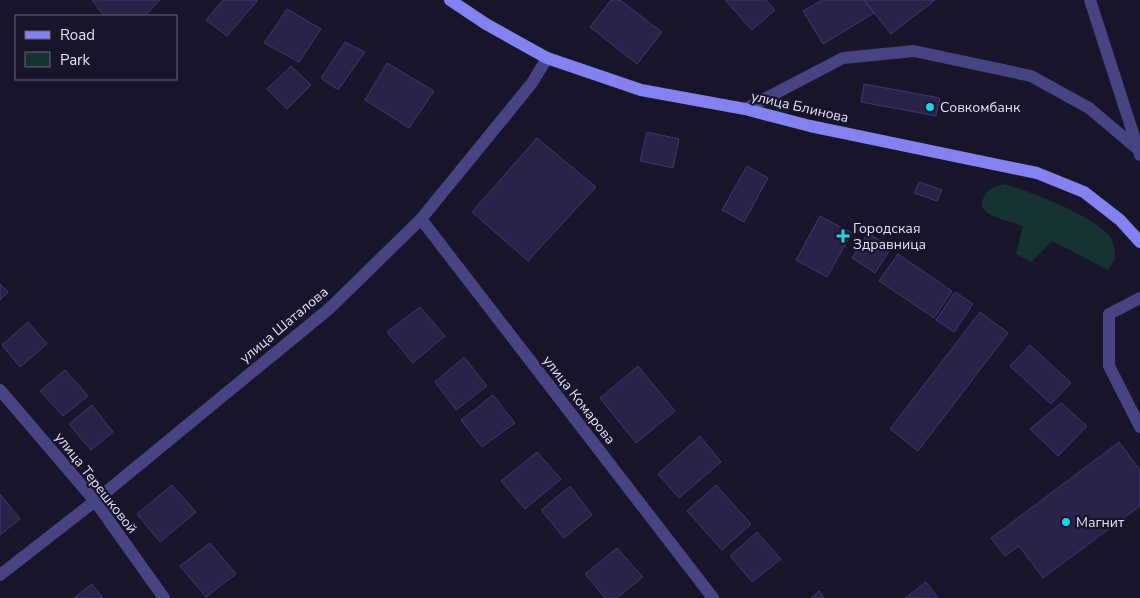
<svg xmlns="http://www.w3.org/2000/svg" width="1140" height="598" font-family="'Nunito Sans',sans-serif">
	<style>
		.green { fill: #173232 }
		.building { fill: #2a2248; stroke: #423672 }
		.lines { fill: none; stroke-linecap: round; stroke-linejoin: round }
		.service { stroke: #474483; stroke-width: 12 }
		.minor { stroke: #474483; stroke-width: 12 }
		.secondary { stroke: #8481f1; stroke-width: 12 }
		.poi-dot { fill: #20d2e7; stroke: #181429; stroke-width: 2 }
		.labels { text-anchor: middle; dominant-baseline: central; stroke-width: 4.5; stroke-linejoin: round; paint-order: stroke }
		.street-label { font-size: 14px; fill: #e3dffc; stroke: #181429 }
		.poi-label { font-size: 14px; fill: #e3dffc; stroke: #181429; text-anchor: start }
	</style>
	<rect width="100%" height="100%" fill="#181429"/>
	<!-- green -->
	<path class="green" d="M1003,184C1025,189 1103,219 1112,240C1115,246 1115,253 1115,259L1108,270L1052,241L1031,262L1016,254L1023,226C1010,221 973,216 984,197C988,188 994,187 1003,184Z"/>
	<!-- building -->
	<path class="building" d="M92,0H160L145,16H104Z
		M223,0H258L227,36L206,20Z
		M611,0H620L662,32L637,64L590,27Z
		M725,0H766L775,10L752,30Z
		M822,0H864L874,13L823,44L803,11Z
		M864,0H935L891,34Z
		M287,9L321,29L299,62L264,43Z
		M345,42L365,52L338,90L321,78Z
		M387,63L434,91L409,128L365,100Z
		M291,66L311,85L287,109L267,89Z
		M864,84L940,98L936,116L861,102Z
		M647,132L679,139L673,168L640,161Z
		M537,138L596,187L528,261L472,212Z
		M747,166L768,178L744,222L722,210Z
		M919,182L942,190L937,201L914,193Z
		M820,216L852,233L827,277L796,260Z
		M868,233L891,248L875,273L852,258Z
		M898,254L952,291L934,318L879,281Z
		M0,284L8,292L0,300Z
		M955,292L973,304L954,332L936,320Z
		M420,307L445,336L413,363L387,332Z
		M980,312L1008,333L918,451L890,429Z
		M28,322L47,344L20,367L2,345Z
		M1030,345L1071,383L1051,404L1010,366Z
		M464,357L487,386L456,410L435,382Z
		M638,366L675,411L636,443L600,398Z
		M65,370L88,396L63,416L40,391Z
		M493,395L515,423L482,447L461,420Z
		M1061,403L1087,426L1058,456L1030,429Z
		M92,405L113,432L91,450L69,424Z
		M700,436L721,462L679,498L658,474Z
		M1119,442L1140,470V506L1043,578L1019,546L1005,556L991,538Z
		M537,452L561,479L525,509L501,481Z
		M172,485L196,512L160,542L137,514Z
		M716,485L751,524L722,550L687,511Z
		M570,486L592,515L564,538L541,510Z
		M0,494L20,519L0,535Z
		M757,532L781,559L752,582L730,556Z
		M210,543L236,574L206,597L180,566Z
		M617,548L643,577L617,598H605L585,574Z
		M926,582L938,598H905Z
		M92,584L103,598H74Z
		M819,591L824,598H811Z"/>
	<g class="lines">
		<!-- service -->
		<path class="service" d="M745,109L843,58L914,51L1031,76L1089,108L1140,151
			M1140,298L1109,314V366L1140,427"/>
		<!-- minor -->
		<path class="minor" d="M1090,0L1140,155
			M421,219L713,598
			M0,390L95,501L164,598
			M0,575L95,501L330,308L421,219L532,83L547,58"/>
		<!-- secondary -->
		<path class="secondary" d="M450,0L486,24L547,58L641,90L745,109L810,126L1037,173L1084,192L1120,220L1140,242"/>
	</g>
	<!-- markers -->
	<g class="poi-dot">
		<circle cx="930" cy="107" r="5"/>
		<path d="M840.5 228.5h5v5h5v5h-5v5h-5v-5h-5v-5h5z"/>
		<circle cx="1066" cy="522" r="5"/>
	</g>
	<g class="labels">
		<!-- street labels -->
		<g class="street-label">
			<text transform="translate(800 107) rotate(13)">улица Блинова</text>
			<text transform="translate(284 325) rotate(-40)">улица Шаталова</text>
			<text transform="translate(579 400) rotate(52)">улица Комарова</text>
			<text transform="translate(96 483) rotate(52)">улица Терешковой</text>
		</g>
		<!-- poi labels -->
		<g class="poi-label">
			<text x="940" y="107">Совкомбанк</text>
			<text x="853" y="228">Городская<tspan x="853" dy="16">Здравница</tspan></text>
			<text x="1076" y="522">Магнит</text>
		</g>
	</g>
	<!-- legend -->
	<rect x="15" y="15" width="162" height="65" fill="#181429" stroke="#69657d"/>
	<rect x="25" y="31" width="25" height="8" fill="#8481f1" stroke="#69657d"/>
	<text x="60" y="40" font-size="15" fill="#e3dffc">Road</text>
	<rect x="25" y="52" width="25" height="15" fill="#173232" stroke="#69657d"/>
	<text x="60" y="65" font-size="15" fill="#e3dffc">Park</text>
</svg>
